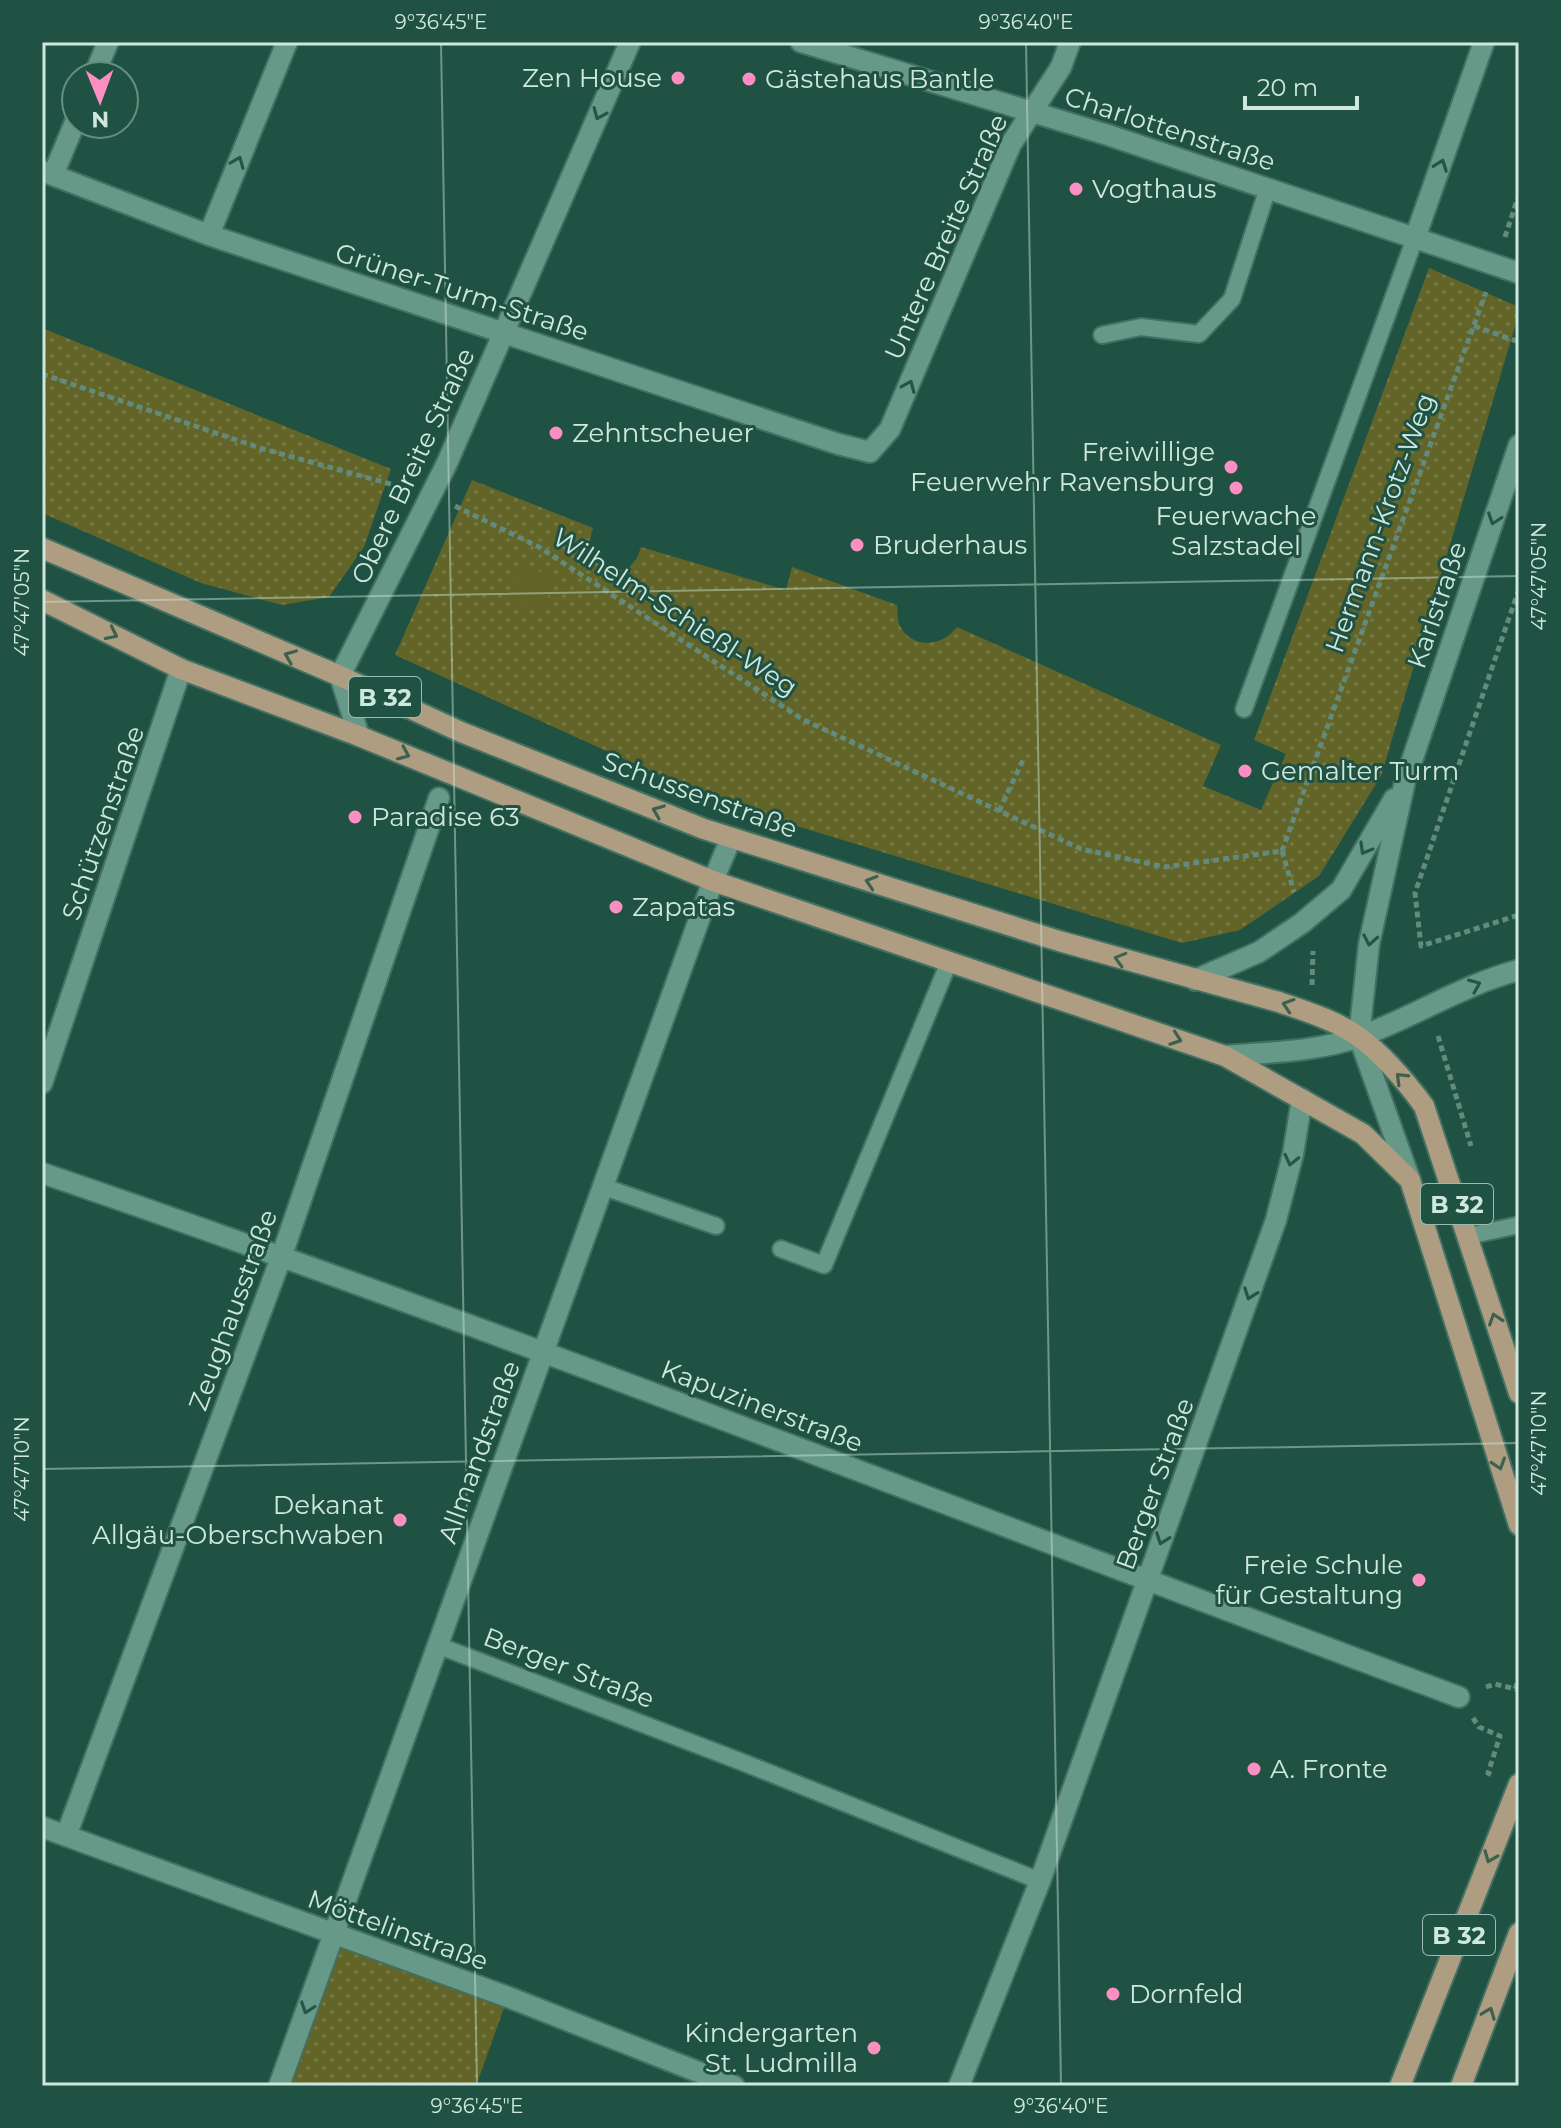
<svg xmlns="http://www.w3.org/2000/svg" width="1561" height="2128" font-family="Montserrat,sans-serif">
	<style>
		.green { fill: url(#green-dots) }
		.pitch { fill: #626428 }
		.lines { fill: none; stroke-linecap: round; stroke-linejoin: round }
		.service-casing { stroke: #427063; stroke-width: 20 }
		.pedestrian-casing { stroke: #427063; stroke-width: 24 }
		.minor-casing { stroke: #427063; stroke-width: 24 }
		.secondary-casing { stroke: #427063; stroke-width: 24 }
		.primary-casing { stroke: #427063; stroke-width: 24 }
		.path { stroke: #628b7e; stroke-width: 5; stroke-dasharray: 6 4; stroke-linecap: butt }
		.service { stroke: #679988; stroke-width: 16 }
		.pedestrian { stroke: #679988; stroke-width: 20 }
		.minor { stroke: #679988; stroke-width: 20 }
		.secondary { stroke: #679988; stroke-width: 20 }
		.primary { stroke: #ae9d80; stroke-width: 20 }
		.oneway { stroke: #245646 }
		.oneway2 { stroke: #3c614f }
		.ticks { fill: none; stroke: #cfe8df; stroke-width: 2; stroke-opacity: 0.45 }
		.poi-dot { fill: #fc8fc2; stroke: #205243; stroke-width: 3 }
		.labels { text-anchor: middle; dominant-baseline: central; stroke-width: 6; stroke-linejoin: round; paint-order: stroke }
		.shield { fill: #205243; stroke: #9abbb0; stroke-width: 2 }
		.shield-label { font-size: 24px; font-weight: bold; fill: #cfe8df }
		.poi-label { font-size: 26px; fill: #cfe8df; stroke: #205243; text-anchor: start }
		.street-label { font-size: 26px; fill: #cfe8df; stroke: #205243 }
		.neatline { fill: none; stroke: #cfe8df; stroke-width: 3 }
		.ticks-label { font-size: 20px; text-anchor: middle; fill: #cfe8df }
	</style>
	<defs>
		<pattern id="green-dots" width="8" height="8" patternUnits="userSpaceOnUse" patternTransform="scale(2)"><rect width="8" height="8" fill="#626428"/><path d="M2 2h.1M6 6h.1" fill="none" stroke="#777a47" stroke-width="1.8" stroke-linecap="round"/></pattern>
	</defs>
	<rect width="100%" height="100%" fill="#205243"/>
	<!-- green -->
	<path class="green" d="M1429,268L1519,307V313L1381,776L1319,876L1240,930L1182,943L721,803L395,655L472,480L593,528C583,558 597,571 627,570L637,558L641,547L786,590L792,567L897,605C898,611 897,620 899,624C911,650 942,647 957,627L1221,745L1203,786L1261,810L1286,754L1254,740Z
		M42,328L391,469L364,547L329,597L282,605L201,583L42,513Z
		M334,1935L508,1997L476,2086H279Z"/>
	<!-- pitch -->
	<path class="pitch" d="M520,565L555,577L543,612L507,600Z"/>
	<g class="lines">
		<defs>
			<path id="service" d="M1102,335L1141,327L1199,334L1232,299L1268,188
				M1244,709L1415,238
				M604,1187L716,1226
				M1468,1236L1519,1225
				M781,1249L824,1265L949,962
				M437,1645L742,1762L1040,1881"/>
			<path id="pedestrian" d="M42,171L209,235"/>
			<path id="minor" d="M287,42L209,235L838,444L870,452L890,429L1011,144L1061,67L1070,42
				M801,42L1108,135L1519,273
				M94,76L108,42
				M53,175L76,120
				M1415,238L1484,42
				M359,736L340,676L447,463L630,42
				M42,1083L181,669
				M42,1173C519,1336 987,1522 1459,1697
				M42,1827L508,1997L734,2086
				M66,1836L282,1255L439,798
				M279,2086L713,881L731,838
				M959,2086L1040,1881L1276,1220L1293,1154L1302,1099"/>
			<path id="secondary" d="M1195,980L1259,952L1302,923L1341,890L1394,799
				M1225,1056C1269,1052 1316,1052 1359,1037C1414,1017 1462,985 1519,970
				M1410,1180L1359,1037L1369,944L1405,781L1519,445"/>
			<path id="primary" d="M42,548L340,676L461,732L704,829L1059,941L1279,1002C1305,1011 1337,1021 1359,1037C1382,1054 1407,1083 1424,1106L1519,1393
				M42,600L181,669L359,736L713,881L1225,1056L1363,1134L1410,1180L1519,1525
				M1400,2086L1519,1784
				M1461,2086L1519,1933"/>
		</defs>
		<!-- service casing -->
		<use href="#service" class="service-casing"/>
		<!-- pedestrian casing -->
		<use href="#pedestrian" class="pedestrian-casing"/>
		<!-- minor casing -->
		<use href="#minor" class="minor-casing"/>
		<!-- secondary casing -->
		<use href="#secondary" class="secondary-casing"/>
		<!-- primary casing -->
		<use href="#primary" class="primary-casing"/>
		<!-- path -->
		<path class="path" d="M1505,237L1519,194
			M1474,326L1519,342
			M42,374L260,448L405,488
			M455,506L539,547L802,719L1081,849L1165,867L1282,851
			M1519,589L1415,893L1421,946L1519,915
			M999,811L1024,758
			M1282,851L1486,292
			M1282,851L1294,892
			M1312,985L1313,951
			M1438,1036L1471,1146
			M1486,1687L1495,1684L1515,1689L1519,1678
			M1473,1718L1479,1727L1500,1736L1488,1773L1492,1775"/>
		<!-- service -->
		<use href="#service" class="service"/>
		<!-- pedestrian -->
		<use href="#pedestrian" class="pedestrian"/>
		<!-- minor -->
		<use href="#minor" class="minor"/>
		<!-- secondary -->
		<use href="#secondary" class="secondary"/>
		<!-- primary -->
		<use href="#primary" class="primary"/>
	</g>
	<!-- one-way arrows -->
	<defs><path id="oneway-chevron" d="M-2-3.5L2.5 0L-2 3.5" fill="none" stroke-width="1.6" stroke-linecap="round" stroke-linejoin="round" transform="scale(2)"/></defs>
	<g class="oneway">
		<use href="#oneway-chevron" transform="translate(599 114) rotate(113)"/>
		<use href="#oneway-chevron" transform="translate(238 162) rotate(-68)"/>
		<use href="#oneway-chevron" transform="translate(1441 165) rotate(-70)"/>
		<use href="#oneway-chevron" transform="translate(909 386) rotate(-67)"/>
		<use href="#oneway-chevron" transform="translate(1494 519) rotate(109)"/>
		<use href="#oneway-chevron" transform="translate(1365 849) rotate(120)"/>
		<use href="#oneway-chevron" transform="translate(1370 940) rotate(100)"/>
		<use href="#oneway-chevron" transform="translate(1475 985) rotate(-23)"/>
		<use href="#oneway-chevron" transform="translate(1291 1160) rotate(103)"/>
		<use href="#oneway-chevron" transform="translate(1250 1294) rotate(110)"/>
		<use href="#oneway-chevron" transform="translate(1162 1539) rotate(110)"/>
		<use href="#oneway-chevron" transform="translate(307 2008) rotate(109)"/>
	</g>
	<g class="oneway2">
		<use href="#oneway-chevron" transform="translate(112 634) rotate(26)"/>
		<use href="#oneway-chevron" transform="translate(290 656) rotate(-158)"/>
		<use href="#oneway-chevron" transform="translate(404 754) rotate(23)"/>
		<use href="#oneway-chevron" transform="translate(658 811) rotate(-158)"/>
		<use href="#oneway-chevron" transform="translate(871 882) rotate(-162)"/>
		<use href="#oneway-chevron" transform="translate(1120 959) rotate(-164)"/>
		<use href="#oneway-chevron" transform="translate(1288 1005) rotate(-162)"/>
		<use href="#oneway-chevron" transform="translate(1176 1039) rotate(19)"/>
		<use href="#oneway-chevron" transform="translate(1401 1078) rotate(-135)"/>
		<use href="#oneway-chevron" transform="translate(1495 1319) rotate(-108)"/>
		<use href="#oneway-chevron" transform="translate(1499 1464) rotate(72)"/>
		<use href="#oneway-chevron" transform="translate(1490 1857) rotate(112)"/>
		<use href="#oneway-chevron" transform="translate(1489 2013) rotate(-69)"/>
	</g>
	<!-- ticks -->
	<path class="ticks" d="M441,42L477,2086M1026,42L1061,2086M42,602L1519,576M42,1469L1519,1443"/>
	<!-- markers -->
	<g class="poi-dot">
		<circle cx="678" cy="78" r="8"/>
		<circle cx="749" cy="79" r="8"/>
		<circle cx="1076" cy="189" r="8"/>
		<circle cx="556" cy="433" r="8"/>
		<circle cx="1231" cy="467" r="8"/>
		<circle cx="1236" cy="488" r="8"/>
		<circle cx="857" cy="545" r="8"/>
		<circle cx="1245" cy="771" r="8"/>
		<circle cx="355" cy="817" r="8"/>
		<circle cx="616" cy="907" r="8"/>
		<circle cx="400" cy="1520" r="8"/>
		<circle cx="1419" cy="1580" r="8"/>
		<circle cx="1254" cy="1769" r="8"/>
		<circle cx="1113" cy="1994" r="8"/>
		<circle cx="874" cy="2048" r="8"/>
	</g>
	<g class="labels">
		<!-- shield labels -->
		<g class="shield">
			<rect x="349" y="677" width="72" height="40" rx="6"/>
			<rect x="1421" y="1184" width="72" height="40" rx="6"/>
			<rect x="1423" y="1915" width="72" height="40" rx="6"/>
		</g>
		<g class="shield-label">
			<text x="385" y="697">B 32</text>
			<text x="1457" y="1204">B 32</text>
			<text x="1459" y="1935">B 32</text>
		</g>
		<!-- poi labels -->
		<g class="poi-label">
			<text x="662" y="78" text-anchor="end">Zen House</text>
			<text x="765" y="79">Gästehaus Bantle</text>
			<text x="1092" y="189">Vogthaus</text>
			<text x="572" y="433">Zehntscheuer</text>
			<text x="1215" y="452" text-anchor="end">Freiwillige<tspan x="1215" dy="30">Feuerwehr Ravensburg</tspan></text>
			<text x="1236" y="516" text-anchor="middle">Feuerwache<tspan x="1236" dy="30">Salzstadel</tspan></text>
			<text x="873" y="545">Bruderhaus</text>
			<text x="1261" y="771">Gemalter Turm</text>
			<text x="371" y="817">Paradise 63</text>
			<text x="632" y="907">Zapatas</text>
			<text x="384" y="1505" text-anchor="end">Dekanat<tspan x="384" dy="30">Allgäu-Oberschwaben</tspan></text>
			<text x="1403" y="1565" text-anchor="end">Freie Schule<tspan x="1403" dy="30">für Gestaltung</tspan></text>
			<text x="1270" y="1769">A. Fronte</text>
			<text x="1129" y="1994">Dornfeld</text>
			<text x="858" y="2033" text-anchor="end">Kindergarten<tspan x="858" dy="30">St. Ludmilla</tspan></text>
		</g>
		<!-- street labels -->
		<g class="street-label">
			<text transform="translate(1170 129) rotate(18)">Charlottenstraße</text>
			<text transform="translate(946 237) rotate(-66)">Untere Breite Straße</text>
			<text transform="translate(462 292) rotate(18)">Grüner-Turm-Straße</text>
			<text transform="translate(413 466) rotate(-65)">Obere Breite Straße</text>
			<text transform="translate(1380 523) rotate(-70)">Hermann-Krotz-Weg</text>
			<text transform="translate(1437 605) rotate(-71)">Karlstraße</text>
			<text transform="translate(675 612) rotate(33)">Wilhelm-Schießl-Weg</text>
			<text transform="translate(700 795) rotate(20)">Schussenstraße</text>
			<text transform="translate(103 823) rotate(-71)">Schützenstraße</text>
			<text transform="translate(233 1310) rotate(-70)">Zeughausstraße</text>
			<text transform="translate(762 1406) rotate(21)">Kapuzinerstraße</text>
			<text transform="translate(479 1452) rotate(-70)">Allmandstraße</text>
			<text transform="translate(1155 1484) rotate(-70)">Berger Straße</text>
			<text transform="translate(569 1668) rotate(21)">Berger Straße</text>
			<text transform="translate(398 1930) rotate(20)">Möttelinstraße</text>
		</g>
	</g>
	<!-- border -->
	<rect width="1561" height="2128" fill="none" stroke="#205243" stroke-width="88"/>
	<!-- north arrow -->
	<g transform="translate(100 100) rotate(179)"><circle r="38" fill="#205243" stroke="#668e81" stroke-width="2"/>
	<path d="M0-6L14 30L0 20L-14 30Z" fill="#fc8fc2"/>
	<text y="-12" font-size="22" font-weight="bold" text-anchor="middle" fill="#cfe8df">N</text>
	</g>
	<!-- scale -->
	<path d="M1245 96v12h112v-12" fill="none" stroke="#cfe8df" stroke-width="4"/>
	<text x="1257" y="96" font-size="24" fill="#cfe8df" stroke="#205243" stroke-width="6" paint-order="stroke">20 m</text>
	<rect x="44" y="44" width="1473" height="2040" class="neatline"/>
	<g class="ticks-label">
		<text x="441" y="29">9°36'45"E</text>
		<text x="1026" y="29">9°36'40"E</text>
		<text transform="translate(1539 576) rotate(-90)" y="7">47°47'05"N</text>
		<text transform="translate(22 602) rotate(-90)" y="7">47°47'05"N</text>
		<text transform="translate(1539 1443) rotate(-90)" y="7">47°47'10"N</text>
		<text transform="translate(22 1469) rotate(-90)" y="7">47°47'10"N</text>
		<text x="477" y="2113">9°36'45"E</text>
		<text x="1061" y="2113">9°36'40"E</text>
	</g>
</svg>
